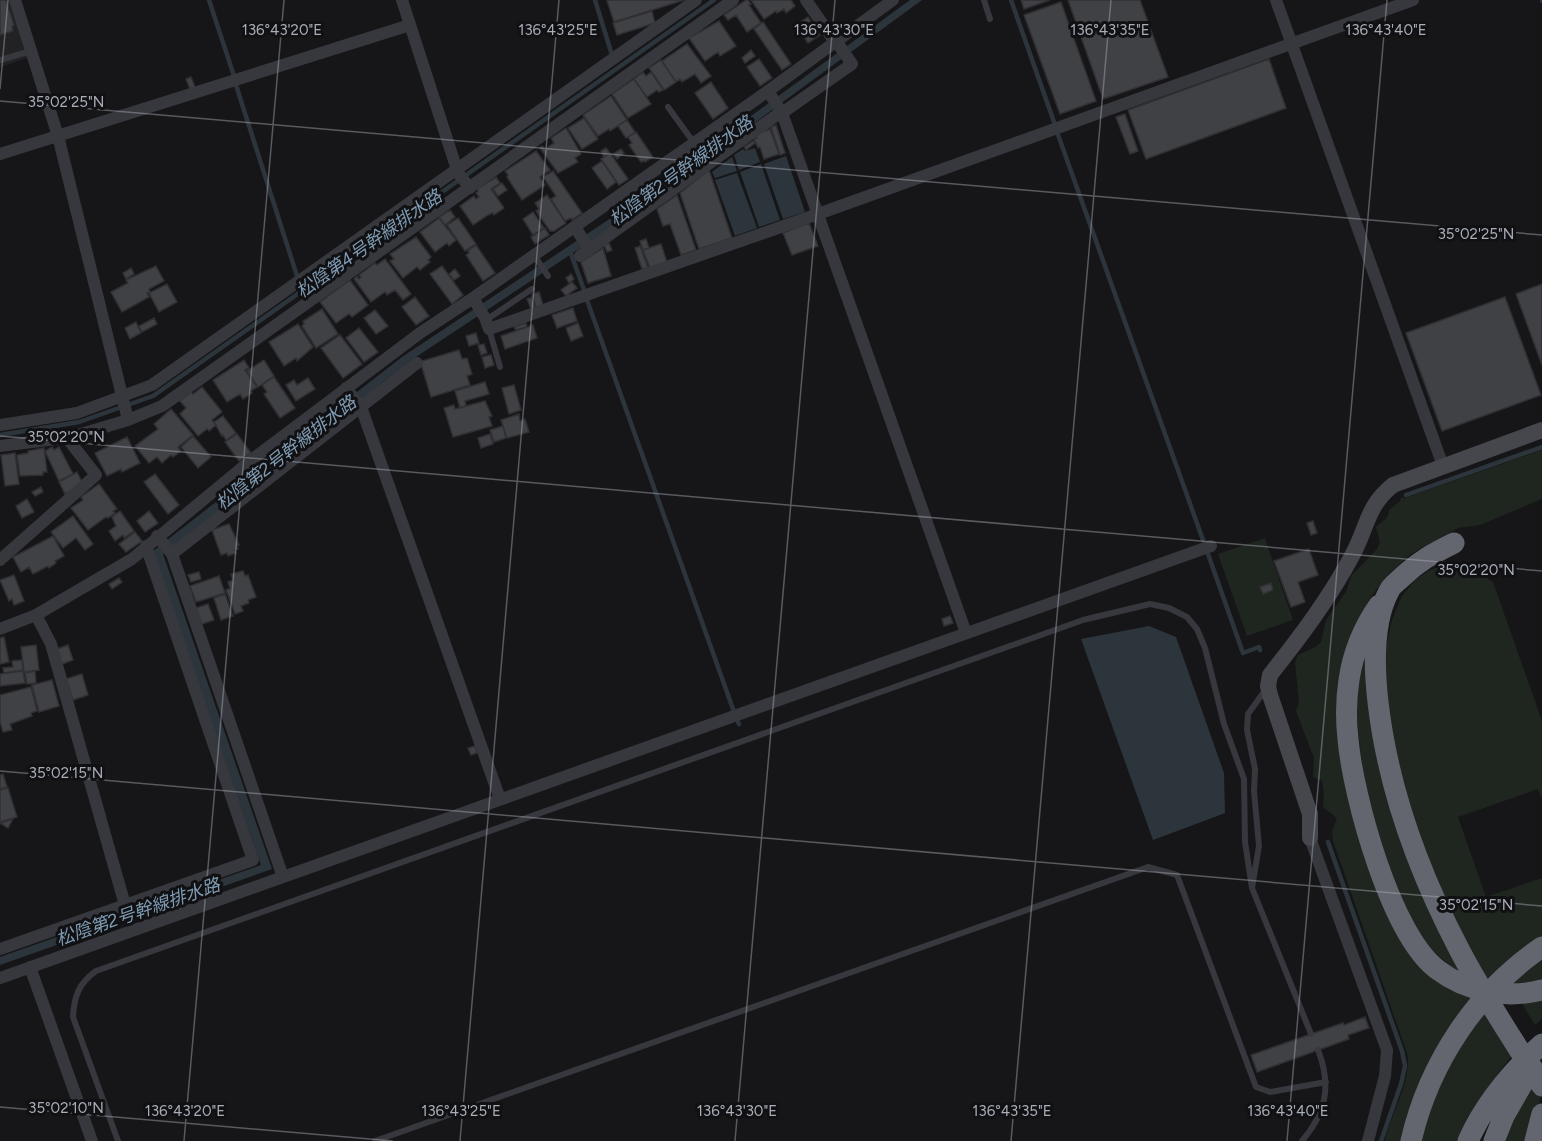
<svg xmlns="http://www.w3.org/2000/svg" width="1542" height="1141" font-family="Figtree,'Noto Sans JP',sans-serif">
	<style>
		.built { fill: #222225 }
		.green { fill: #1e261f }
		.water { fill: #2c353c }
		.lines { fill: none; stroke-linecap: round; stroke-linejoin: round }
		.stream { stroke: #2c353c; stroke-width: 4.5 }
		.building { fill: #404145; stroke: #303034; stroke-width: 1.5 }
		.lane { stroke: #37383d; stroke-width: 6 }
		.street { stroke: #37383d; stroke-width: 12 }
		.secondary { stroke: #45474d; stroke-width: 16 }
		.highway { stroke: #63666e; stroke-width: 21 }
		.ticks { fill: none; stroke: #a8adb8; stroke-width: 1.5; stroke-opacity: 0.45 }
		.labels { text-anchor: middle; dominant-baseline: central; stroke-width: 6; stroke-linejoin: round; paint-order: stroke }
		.water-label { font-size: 18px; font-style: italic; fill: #7f9bb3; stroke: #111113 }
		.ticks-label { font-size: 15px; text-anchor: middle; fill: #a8adb8; stroke: #111113; stroke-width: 6; stroke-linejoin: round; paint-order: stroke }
	</style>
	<rect width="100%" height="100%" fill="#161618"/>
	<!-- built -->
	<path class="built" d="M0,0H10L27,58L0,67Z"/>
	<!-- green -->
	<path class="green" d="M1542,450V499L1480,525L1458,528L1411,554L1387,576L1370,598L1357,622L1341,679L1392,921L1473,997L1407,1115L1401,1141H1385C1392,1110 1409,1089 1408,1056L1333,841L1332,831L1337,818L1323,807L1324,796L1322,781L1313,777L1314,758L1296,711L1299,703L1295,662L1298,655L1317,646L1321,642L1326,620L1346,592L1351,576L1377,549L1380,542L1376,527C1381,521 1389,520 1389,510L1400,501L1401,497L1405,498Z
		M1265,538L1293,620L1247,636L1218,554Z
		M1445,564C1464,565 1477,572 1493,582L1542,721V800L1538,789L1458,817L1486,897L1542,878V937L1487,980L1449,912L1406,800L1390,722L1386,680V646L1392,620L1402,596L1415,580L1428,571Z
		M1369,646V689L1463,974C1446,963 1430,951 1419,934C1381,872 1358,775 1357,703C1357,689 1356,670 1361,657C1363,653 1366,649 1369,646Z
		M1542,957V981L1508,984Z
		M1542,993V1019L1535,1025L1518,997Z
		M1485,1008L1513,1054C1491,1082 1474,1109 1458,1141H1420L1433,1097L1456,1048Z
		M1531,1075L1542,1090L1530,1141H1504Z"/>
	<!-- water -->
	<path class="water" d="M910,0H922L618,223L410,361L163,554L272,869L0,965V957L261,865L153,551L402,357L614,216Z
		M755,148L760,162L739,170L734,155L743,149L745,151Z
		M786,156L805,212L783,219L764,164Z
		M732,157L737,171L715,178L712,172Z
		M761,164L780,220L759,227L740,172Z
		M737,173L757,228L735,236L715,180Z
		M1149,626L1176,637L1224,773L1225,813L1153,840L1081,639Z"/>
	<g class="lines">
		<!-- stream -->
		<path class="stream" d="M209,0L234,76
			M595,0L612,55
			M1011,0L1054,122
			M1542,0V1
			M236,85L297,276
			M1057,132L1203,540
			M570,251L584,290
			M587,300L733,709
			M0,435L79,422L153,396L714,0
			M1406,495L1542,447
			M1208,554L1243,653L1259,647L1260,650
			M738,722L739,724
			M1328,842L1402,1051L1405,1066L1401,1084L1381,1141"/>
	</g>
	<!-- building -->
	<path class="building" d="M0,0H6L14,25L12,26L13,31L0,35Z
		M609,0H684L614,22L607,1Z
		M746,0H748L751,4L749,5L761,23L747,32L736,15L728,20L724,15Z
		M751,0H791L795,6L786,13L784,9L777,13L776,11L764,19Z
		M1021,0H1050L1024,9Z
		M1068,0H1140L1168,77L1103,99Z
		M1061,2L1096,101L1060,114L1024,15Z
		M652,11L655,23L617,35L613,23Z
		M808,17L820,35L808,43L796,25Z
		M719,21L736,46L720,56L718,52L705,61L689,38Z
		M763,22L791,64L782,70L754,29Z
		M687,44L711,76L701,83L695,74L682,82L680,79L676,82L662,61Z
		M751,50L755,56L745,63L742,58Z
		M759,59L772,78L760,86L747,67Z
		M1269,59L1286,108L1146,159L1128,110Z
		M661,60L676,82L664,90L649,68Z
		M643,72L646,76L651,72L663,90L659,92L657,90L647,97L634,79Z
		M191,77L195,87L190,89L186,79Z
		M634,79L651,104L628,118L612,94Z
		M711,82L728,108L713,119L695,93Z
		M611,96L627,120L610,131L609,129L598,136L583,115Z
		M1125,114L1138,151L1130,154L1116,117Z
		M584,118L598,139L582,149L568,128Z
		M627,120L635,132L626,138L618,126Z
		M776,125L785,153L780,155L771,127Z
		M566,128L581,154L575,158L578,162L558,173L540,148L542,146L545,149L554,143L551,138Z
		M770,129L779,154L764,159L760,147L758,148L754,139L757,138L756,134Z
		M636,132L653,157L645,162L644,161L641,162L629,145L632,143L628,137Z
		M753,141L755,143L746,150L744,147Z
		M606,148L610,153L604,157L601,151Z
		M621,149L624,153L617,159L613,154Z
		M536,151L550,170L540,177L545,185L522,200L507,177L508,175L505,171Z
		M610,153L628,179L619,185L601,159Z
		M602,161L616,182L607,189L592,168Z
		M709,170L732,238L699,249L680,193Z
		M553,171L582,213L572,220L571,218L565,221L551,199L556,196L543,177Z
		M496,177L500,183L491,189L504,208L494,215L493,213L488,215L473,225L460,206L474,196L476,199L479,197L476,193L478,191L477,189Z
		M502,183L507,190L498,196L493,189Z
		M547,195L566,223L554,231H550L536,211L539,209L535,203Z
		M677,195L696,250L681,255L670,224L663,226L657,209Z
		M450,210L455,217L445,225L439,217Z
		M533,212L544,228L533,235L523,219Z
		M439,218L456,240L449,246L447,243L435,252L420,232Z
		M458,218L476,244L465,251L447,225Z
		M809,223L818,246L792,255L783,233Z
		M545,228L549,235L535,244L531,237Z
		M416,237L431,257L428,260L430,262L420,270L417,267L403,278L390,261L394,259L390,254Z
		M646,239L649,248L643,250L640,241Z
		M609,243L612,250L607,252L604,245Z
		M661,244L667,262L650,268L643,250Z
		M476,245L495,273L483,281L466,255L469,253L468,251Z
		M640,246L648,268L642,269L635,248Z
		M603,248L611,276L588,283L581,262Z
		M385,259L411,294L403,300L395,290L387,295L385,292L371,302L354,279L357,276L359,279L361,277L359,275L375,263L377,265Z
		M156,266L164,281L149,289L150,292L147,293L149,297L122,312L111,292L128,283L126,280Z
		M442,266L463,295L452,304L430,274Z
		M131,268L134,274L126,279L123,273Z
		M455,269L460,276L454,280L449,274Z
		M571,274L574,279L569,283L566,278Z
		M350,280L368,305L352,317L349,314L336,323L320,302Z
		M572,282L577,288L566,296L561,290Z
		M167,284L177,302L159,312L149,293Z
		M1542,284V365L1516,294Z
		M539,292L543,305L536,307L532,294Z
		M415,297L429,316L416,325L402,307Z
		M532,297L535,307L531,309L527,299Z
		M1505,297L1541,395L1442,431L1406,333Z
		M573,308L577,321L557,328L552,315Z
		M322,309L338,334L316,348L302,326L304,324L303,321Z
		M375,310L388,326L376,334L364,318Z
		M154,318L157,324L142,332L139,326Z
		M136,322L141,333L130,339L125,328Z
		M526,323L527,327L516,330L514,327Z
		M578,323L583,336L571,341L566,328Z
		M298,324L313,347L297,361L296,358L284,366L269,342Z
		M533,325L537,338L505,349L501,336Z
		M359,328L378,352L364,362L346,338Z
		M476,333L479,343L469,346L466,336Z
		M340,335L362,364L343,378L321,348Z
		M484,344L487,353L481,355L478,345Z
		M459,350L462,359L467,358L472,374L467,376L470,385L431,397L421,364L422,361Z
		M491,355L494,365L485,368L482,357Z
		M244,360L249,368L245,370L257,387L251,391L252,393L243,399L240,394L227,402L213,380Z
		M264,360L274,376L258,387L247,371Z
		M274,377L295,408L280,418L264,394L267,392L262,385Z
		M308,378L315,389L296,401L286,385L294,380L297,385Z
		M485,382L489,394L465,401L466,406L460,408L455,391Z
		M514,385L521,410L509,414L502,388Z
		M202,387L222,412L212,420L216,425L209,431L207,429L198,436L180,414L186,408L180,401L191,392L193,394Z
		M485,401L492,416L489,417L492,426L453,437L444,408L454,405L455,409Z
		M171,409L193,435L178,447L181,451L173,457L171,455L162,463L157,457L149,463L135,446L158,429L154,424Z
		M519,414L520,421L525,419L529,432L507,438L501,420Z
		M223,416L236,433L226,440L223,435L222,436L214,422Z
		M503,426L506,438L494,442L490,430Z
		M237,434L251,453L239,461L225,442Z
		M490,434L493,444L481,448L478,438Z
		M193,436L211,457L198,468L181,447Z
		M127,437L140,463L122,472L121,469L107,476L95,453Z
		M52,447L54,450L59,447L73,474L59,481L45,451Z
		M44,448L47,472H43V475L20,476L17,455L28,453V451Z
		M15,453L19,484L5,486L1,455Z
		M77,472L83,484L65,494L59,482Z
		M155,474L179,505L168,514L144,482Z
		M99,484L117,509L113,511L115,513L108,518L106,517L88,530L71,508L83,500L81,497Z
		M41,487L43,492L35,496L32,492Z
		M27,499L34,512L22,518L16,506Z
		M120,511L134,531L124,538L123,535L115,541L109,531L116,526L112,517Z
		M149,511L158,523L145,532L137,521Z
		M73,516L93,544L85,550L76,538L63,548L51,532Z
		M1313,521L1317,533L1311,535L1307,523Z
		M229,524L239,545L237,546L238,549L235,550L236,553L228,556L227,553L221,555L212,530Z
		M135,532L142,541L126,552L119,544Z
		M53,536L64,556L55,561L56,563L49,568L48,566L33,574L29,567L21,572L13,557Z
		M1309,549L1318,575L1298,582L1305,602L1291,607L1274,561Z
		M243,571L245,576L248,575L256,597L248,600L249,603L241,606L243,611L235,614L226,590L230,588L228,582L233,580L231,574Z
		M199,572L201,579L191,582L188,575Z
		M14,575L24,601L14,605L12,599L9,601L0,580Z
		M219,576L225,593L196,602L190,586Z
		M119,578L122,582L112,589L109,584Z
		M1271,583L1273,590L1263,594L1260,587Z
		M225,594L233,616L221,620L214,598Z
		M208,604L214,620L202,624L196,608Z
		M950,616L953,623L944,626L942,619Z
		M4,637L9,662L0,664V638Z
		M36,645L39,670L24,672L21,647Z
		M68,645L73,660L62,664L57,649Z
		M22,660L23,670L4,673L3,668L13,667L12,661Z
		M23,671L25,683L0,686V674Z
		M35,671L36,683L27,684L25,673Z
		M82,674L88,695L73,700L66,679Z
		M52,680L59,706L39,712L32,685Z
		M31,687L37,711L31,713L32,716L10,724L12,730L3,732L0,722V695Z
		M475,746L477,753L471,755L468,748Z
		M3,774L7,787L0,789V775Z
		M8,788L17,817L0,822V790Z
		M13,819L8,828L0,823Z
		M1365,1017L1369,1028L1348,1035L1349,1039L1257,1072L1251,1055L1343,1023L1344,1025Z"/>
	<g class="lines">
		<!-- lane -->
		<path class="lane" d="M984,0L990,19
			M0,60L31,51
			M668,107L694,143
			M534,255L548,276
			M486,320L532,289
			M489,329L500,367
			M1266,689L1248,714L1247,730L1255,769L1254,791L1259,846L1252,888L1311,1034
			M118,1141L73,1017C74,996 79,983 96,971L1083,620L1150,604L1169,608L1187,617L1197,629L1205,648L1224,724L1244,779L1245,842L1252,888
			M375,1141L1148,867L1177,875L1256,1087L1270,1092L1326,1082
			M1302,1141C1326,1113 1332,1086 1318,1050"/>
		<!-- street -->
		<path class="street" d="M15,0L58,136L128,420
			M402,0L458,173L470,188
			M806,0L835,42
			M1276,0L1443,466
			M768,91L782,113L966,633
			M782,113L852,64L836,41
			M0,154L410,25
			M620,196L635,216
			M575,227L589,249
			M580,256L781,112
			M473,298L485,318L489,329L818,214L1413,0
			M346,388L361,407L500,799
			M0,425L77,413L152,385L696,0
			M0,446L71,437L128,420L162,406L733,0
			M157,536L172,554L283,877
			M172,554L417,363
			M0,560L96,475L67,438
			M36,615L51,644L125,905
			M0,629L36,615L132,559L250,461L420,333L473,298L768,91L893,0
			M1310,838L1387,1050L1385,1076L1368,1141
			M0,949L253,860L146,546
			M30,967L92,1141
			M0,978L1211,546"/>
		<!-- secondary -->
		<path class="secondary" d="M1310,838V814L1270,695L1268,686L1270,675C1301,636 1331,596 1354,552C1368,525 1367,506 1393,485L1542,430"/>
		<!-- highway -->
		<path class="highway" d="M1454,543C1432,554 1419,561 1401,578C1397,582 1391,586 1389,591C1372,623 1374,667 1378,702C1388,790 1419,873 1460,951C1484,997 1514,1041 1542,1086
			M1379,605C1363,628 1353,652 1349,680C1346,699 1346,721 1348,739C1353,796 1391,936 1438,970C1467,992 1507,999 1542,990
			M1411,1141C1429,1063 1476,992 1542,947
			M1468,1141C1485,1103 1511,1072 1542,1044
			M1494,1141L1504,1116L1532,1067
			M1535,1141L1542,1114"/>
	</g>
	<!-- ticks -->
	<path class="ticks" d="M0,89L8,0M0,101L1542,235M0,436L1542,571M0,771L1542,906M0,1107L393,1141M184,1141L284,0M460,1141L559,0M735,1141L835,0M1011,1141L1111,0M1287,1141L1387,0"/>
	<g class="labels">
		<!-- water labels -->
		<g class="water-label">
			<text transform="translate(681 171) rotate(-36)">松陰第2号幹線排水路</text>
			<text transform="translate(369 244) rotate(-35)">松陰第4号幹線排水路</text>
			<text transform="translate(286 453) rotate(-38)">松陰第2号幹線排水路</text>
			<text transform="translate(138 912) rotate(-19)">松陰第2号幹線排水路</text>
		</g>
	</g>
	<g class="ticks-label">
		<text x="282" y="35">136°43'20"E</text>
		<text x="558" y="35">136°43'25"E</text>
		<text x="834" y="35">136°43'30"E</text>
		<text x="1110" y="35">136°43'35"E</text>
		<text x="1386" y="35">136°43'40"E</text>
		<text x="66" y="107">35°02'25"N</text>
		<text x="1476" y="239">35°02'25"N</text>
		<text x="66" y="442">35°02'20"N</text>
		<text x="1476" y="575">35°02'20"N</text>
		<text x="66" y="778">35°02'15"N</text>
		<text x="1476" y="910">35°02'15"N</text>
		<text x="66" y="1113">35°02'10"N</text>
		<text x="185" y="1116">136°43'20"E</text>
		<text x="461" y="1116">136°43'25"E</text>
		<text x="737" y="1116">136°43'30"E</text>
		<text x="1012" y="1116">136°43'35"E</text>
		<text x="1288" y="1116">136°43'40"E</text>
	</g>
</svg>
